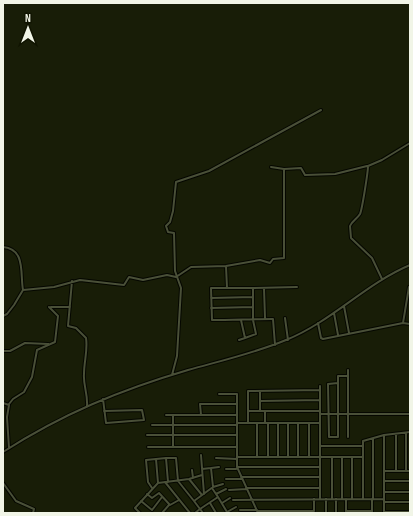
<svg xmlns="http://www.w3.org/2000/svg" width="413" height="516" font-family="'Sofia Sans Condensed',sans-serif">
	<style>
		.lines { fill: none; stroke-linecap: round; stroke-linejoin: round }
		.street-casing { stroke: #050700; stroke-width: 4 }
		.street { stroke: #494f37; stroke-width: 2 }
	</style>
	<rect width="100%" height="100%" fill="#181d07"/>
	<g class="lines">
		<defs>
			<path id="street" d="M271,167L284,169L301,168L305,175L335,174L367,166
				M3,247C26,249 20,274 23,290
				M226,266L227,288
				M176,277L191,267L226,266L260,260L270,263L273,259L284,258V169
				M382,279L372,258L351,238L350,226C352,221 357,219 360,214C362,210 368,172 368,166L382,160L410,143
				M72,281L68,326L76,328L86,338C88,350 84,361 84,374C83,385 88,394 87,406
				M253,288L297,287
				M264,288L265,318
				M211,298L253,297
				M344,306L349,333
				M51,307H70
				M211,308L253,307
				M334,313L338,335
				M3,316L7,314L14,305L23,290L54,287L80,280L124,285L129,277L143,280L167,275L176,277
				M285,318L288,340
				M318,323L321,338L323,339L403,323L409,287
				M403,323L410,324
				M245,338L256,334L253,320V288H211L212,320C232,320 252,319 272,319H273L275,345
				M239,340L245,338L241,320
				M3,351H10L25,343L48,344
				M172,375L177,356L181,288L175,271L174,233L168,232L166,226L170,222L173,211L176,182L209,171L321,110
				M338,383L328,384L329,437H338V376H348
				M320,386V499
				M260,391V411
				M219,394H237V467L258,513
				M103,399L106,423L144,420L142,410L104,411
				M260,401L320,400
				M3,403L9,405L7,417L9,448
				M9,404L13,399L24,392L32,377L37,350L55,342L58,316L49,307
				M248,411H320
				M265,411V423
				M320,414H410
				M166,415H237
				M173,415V447
				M201,415L200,404H236
				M237,423H320
				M248,423V391L320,390
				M257,423V457
				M268,423V457
				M278,423V457
				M288,423V457
				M298,423V457
				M309,423V457
				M152,425H237
				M406,433V471
				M396,434V471
				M147,435H237
				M384,435V513
				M348,437V370
				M373,439V499
				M320,446H363
				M148,447H237
				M3,452C62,414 120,390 188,370C220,361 255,353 286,340C331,322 365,284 410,265
				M201,455L204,494
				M237,457H363
				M332,457V499
				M342,457V499
				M352,457V499
				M166,458H176L178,481L194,501
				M216,458L237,459
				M156,459L166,458L168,482
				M237,467H320
				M211,468L219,467
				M226,469H236
				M192,470L193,478
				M384,471H410
				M241,477H320
				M189,479L202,495
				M226,479H242
				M384,481H410
				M165,482L190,513
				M3,483L16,501L34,509L33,513
				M213,487L223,484
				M152,488L148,482L146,460L156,459L158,483
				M246,488H320
				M229,490L247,489
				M384,492H410
				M147,494L152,498L159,493L170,505L179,500
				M216,494L226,489
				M218,497L227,512L236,507
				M326,499V513
				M336,499V513
				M346,499V513
				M363,499V441L384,435L410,432
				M372,499V513
				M233,500L384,499
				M141,501L152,510L162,497
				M384,502H410
				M210,503L216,513
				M222,503L230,498
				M240,510H257
				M257,511H314V499
				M346,511H372
				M384,512H410
				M140,513L135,508L158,483L189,479L202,475
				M162,513L169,505
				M195,513L200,509L194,501L213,487L211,468L202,469
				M203,513L200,509L218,497L212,488"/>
		</defs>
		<!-- street casing -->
		<use href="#street" class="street-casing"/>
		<!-- street -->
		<use href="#street" class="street"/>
	</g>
	<!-- border -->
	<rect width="413" height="516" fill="none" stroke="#f1f5e7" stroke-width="8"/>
	<!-- north arrow -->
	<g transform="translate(28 28)" stroke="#101401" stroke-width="3" paint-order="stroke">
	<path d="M0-3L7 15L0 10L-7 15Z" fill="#f1f5e7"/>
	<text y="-6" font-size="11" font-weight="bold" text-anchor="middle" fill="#f1f5e7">N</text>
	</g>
</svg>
